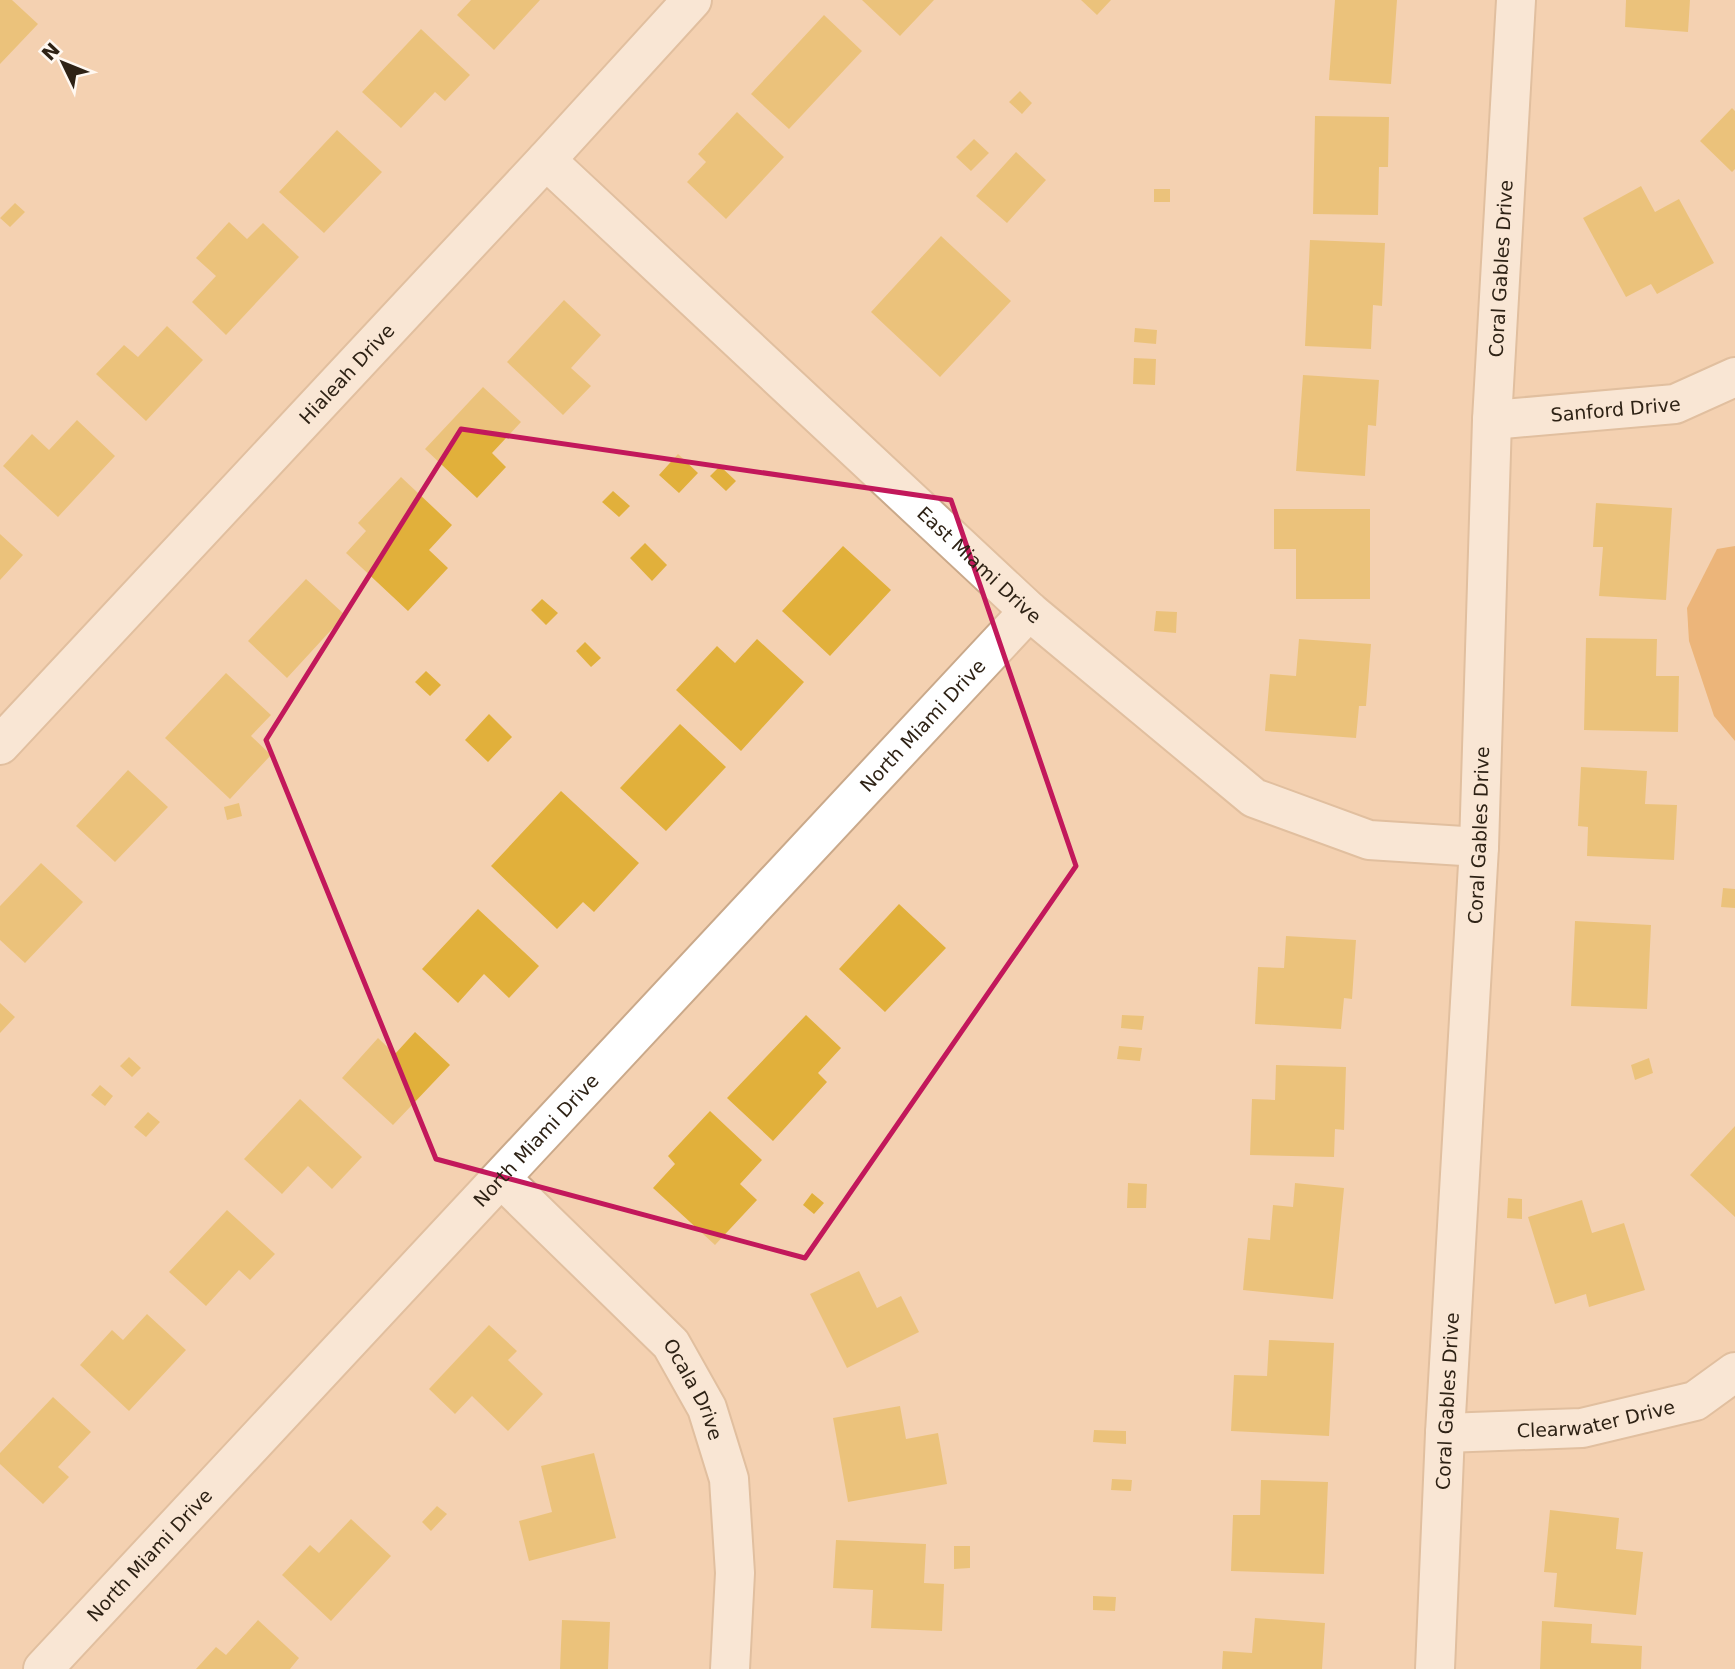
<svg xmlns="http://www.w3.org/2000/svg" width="1735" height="1669" font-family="'DejaVu Sans',sans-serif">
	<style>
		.forest { fill: #e39338 }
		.building { fill: #e1b03b }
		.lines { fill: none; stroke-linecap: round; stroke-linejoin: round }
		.minor-casing { stroke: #caa98a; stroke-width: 42 }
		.minor { stroke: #fff; stroke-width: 38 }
		.marked { fill: none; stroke: #c2185b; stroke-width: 5; stroke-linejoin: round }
		.labels { text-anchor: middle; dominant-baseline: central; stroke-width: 6; stroke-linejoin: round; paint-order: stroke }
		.street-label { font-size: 19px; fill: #2e2215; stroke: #fff8f1 }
	</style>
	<rect width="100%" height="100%" fill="#f4d1b1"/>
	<!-- forest -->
	<path class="forest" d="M1735,546V741L1714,716L1689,641L1687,608L1717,549Z"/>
	<!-- building -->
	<path class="building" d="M0,0H12L38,24L0,64Z
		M471,0H540L494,50L457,15Z
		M862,0H934L900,36Z
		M1081,0H1111L1097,15Z
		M1335,0H1397L1391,84L1329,80Z
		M1626,0H1690L1688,32L1625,27Z
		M824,15L862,51L789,129L751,94Z
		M421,29L470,75L445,101L435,92L401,128L362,92Z
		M1020,91L1032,103L1022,114L1009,102Z
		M1732,108L1735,111V169L1732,172L1700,141Z
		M737,112L784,157L726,219L687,182L706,162L698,154Z
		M1315,116L1389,117L1388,167H1379L1378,215L1313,214Z
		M337,130L382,172L324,233L279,192Z
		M974,139L989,153L971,171L956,157Z
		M1016,152L1046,180L1007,223L976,196Z
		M1641,186L1655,212L1679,199L1714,263L1657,294L1651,284L1626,297L1583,218Z
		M1154,189H1170V202H1154Z
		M15,203L25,212L10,227L0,218Z
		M229,222L247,239L263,223L299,257L226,335L192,302L216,276L196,258Z
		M941,236L1011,301L940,377L871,312Z
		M1310,240L1385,243L1382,306L1373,305L1371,349L1305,346Z
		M564,300L601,335L571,368L591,386L563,415L507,362Z
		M167,326L203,360L146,421L96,374L124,345L138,357Z
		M1135,328L1157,330L1156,344L1134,342Z
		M1134,358L1156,359L1155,385L1133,384Z
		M1303,375L1379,380L1376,426L1368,425L1365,476L1296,471Z
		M483,387L521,422L492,453L506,467L477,498L425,449Z
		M77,420L115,456L58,517L3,466L32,434L49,450Z
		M678,454L698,473L679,493L659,475Z
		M720,466L736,481L726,491L710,476Z
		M401,477L452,525L429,550L448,568L408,611L346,553L366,531L358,523Z
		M613,491L630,506L619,517L602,502Z
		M1596,503L1672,508L1666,600L1599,596L1603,547H1593Z
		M1274,509H1370V599H1296V549H1274Z
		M0,534L23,555L0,580Z
		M645,543L667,565L652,581L630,558Z
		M843,546L891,590L830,656L782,611Z
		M306,579L345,615L287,678L248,641Z
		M542,599L558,613L546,625L531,610Z
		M1156,611L1177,612L1176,633L1154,631Z
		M1586,638L1657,639L1656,676H1679L1678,732L1584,730Z
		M757,639L804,682L741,751L676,690L717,646L735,663Z
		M1299,639L1371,644L1366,706H1359L1356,738L1265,731L1270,674L1296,676Z
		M585,642L601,658L591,667L576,651Z
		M426,671L441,685L430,696L415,682Z
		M226,673L271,715L251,736L271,755L230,799L165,738Z
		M489,714L512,737L488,762L465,740Z
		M680,724L726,767L666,831L620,788Z
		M1581,767L1647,771L1645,804L1677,805L1674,860L1587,856L1588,827L1578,826Z
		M128,770L168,807L115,862L76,826Z
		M561,791L639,863L594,912L583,902L557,929L491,866Z
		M239,803L242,816L227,820L224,807Z
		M41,863L83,902L25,963L0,940V906Z
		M1723,888L1735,889V908L1721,907Z
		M899,904L946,948L885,1012L839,969Z
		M478,909L539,966L509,998L484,974L458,1003L422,969Z
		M1575,921L1651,925L1647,1009L1571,1006Z
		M1286,936L1356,940L1352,999L1344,998L1341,1029L1255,1024L1258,967L1284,968Z
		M0,1003L15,1017L0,1033Z
		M806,1015L841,1048L818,1073L827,1082L773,1141L727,1098Z
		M1122,1015L1144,1016L1142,1030L1121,1028Z
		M415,1032L450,1065L393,1125L342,1078L378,1038L395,1054Z
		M1119,1046L1142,1048L1140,1061L1117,1059Z
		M129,1057L141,1068L132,1077L120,1066Z
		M1649,1058L1653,1073L1635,1080L1631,1065Z
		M1276,1065L1346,1067L1344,1130L1335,1129L1334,1157L1250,1155L1252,1099L1275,1100Z
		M100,1085L113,1096L105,1106L91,1095Z
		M300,1099L362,1157L332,1189L308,1166L282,1194L244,1159Z
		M710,1111L762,1160L740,1184L757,1200L715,1245L653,1188L675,1164L668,1156Z
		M148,1112L160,1122L146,1137L134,1127Z
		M1735,1126V1217L1690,1175Z
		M1128,1183L1147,1184L1146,1208H1127Z
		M1295,1183L1344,1188L1333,1299L1243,1290L1248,1238L1270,1240L1273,1205L1293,1207Z
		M812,1193L824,1203L814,1214L803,1205Z
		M1508,1198L1522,1199V1219L1507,1218Z
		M1582,1200L1592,1233L1624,1223L1645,1290L1589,1307L1586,1294L1555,1304L1528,1217Z
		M227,1210L275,1254L250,1280L239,1270L206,1306L169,1272Z
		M859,1271L877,1308L901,1296L919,1332L847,1368L810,1294Z
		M147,1314L186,1350L129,1411L80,1365L112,1330L123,1340Z
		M489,1325L517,1351L508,1360L543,1394L508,1431L472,1396L455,1414L429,1389Z
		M1269,1340L1334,1343L1329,1436L1231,1431L1234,1375L1267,1376Z
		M53,1397L91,1432L58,1467L69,1477L43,1504L0,1464V1453Z
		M900,1406L906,1439L938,1433L947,1484L848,1502L833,1418Z
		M1094,1430L1126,1431V1444L1093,1442Z
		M594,1453L616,1538L529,1561L519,1521L552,1512L541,1466Z
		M1112,1479L1132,1480L1131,1491L1111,1490Z
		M1261,1480L1328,1482L1324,1574L1231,1571L1233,1515H1260Z
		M437,1506L447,1514L431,1531L422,1522Z
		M1550,1510L1619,1518L1616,1549L1643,1552L1636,1615L1554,1607L1557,1573L1544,1572Z
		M351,1519L391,1556L331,1621L282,1575L310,1545L319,1553Z
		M836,1540L926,1544L924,1583L944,1584L942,1631L871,1628L873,1590L833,1588Z
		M954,1546H970V1568L954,1569Z
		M1093,1596L1116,1597L1115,1611L1093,1610Z
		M1255,1618L1325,1623L1322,1669H1222L1223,1651L1252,1653Z
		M258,1620L299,1658L290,1669H196L216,1647L226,1655Z
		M562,1620L610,1622L608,1669H560Z
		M1542,1621L1592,1624L1591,1643L1642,1646L1641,1669H1540Z"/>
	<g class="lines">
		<defs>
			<g id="minor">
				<path id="s1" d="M546,160L1029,611L1254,798L1369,840L1479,847"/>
				<path id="s2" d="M1492,420L1675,404L1735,377"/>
				<path id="s3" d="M0,745L546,160L692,0"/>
				<path id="s4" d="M502,1179L671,1344L707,1408L729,1479L735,1573L730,1669"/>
				<path id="s5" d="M1445,1433L1582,1428L1695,1401L1735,1372"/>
				<path id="s6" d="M43,1669L1029,611"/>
				<path id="s7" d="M1435,1669L1445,1433L1479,847L1492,420L1516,0"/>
			</g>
		</defs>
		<!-- minor casing -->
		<use href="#minor" class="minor-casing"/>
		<!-- minor -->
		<use href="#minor" class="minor"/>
	</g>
	<!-- marked area -->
	<path d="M0 0H1735V1669H0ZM461,429L951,500L1076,866L805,1258L436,1159L266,740Z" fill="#f4d1b1" fill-opacity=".55" fill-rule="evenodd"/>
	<path class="marked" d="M461,429L951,500L1076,866L805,1258L436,1159L266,740Z"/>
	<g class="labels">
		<!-- street labels -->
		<g class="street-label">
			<text stroke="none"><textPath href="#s7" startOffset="1402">Coral Gables Drive</textPath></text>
			<text stroke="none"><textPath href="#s3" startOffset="508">Hialeah Drive</textPath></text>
			<text stroke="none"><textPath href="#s2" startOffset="124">Sanford Drive</textPath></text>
			<text stroke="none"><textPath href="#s1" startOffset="593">East Miami Drive</textPath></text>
			<text stroke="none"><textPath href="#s6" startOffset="1290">North Miami Drive</textPath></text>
			<text stroke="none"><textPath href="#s7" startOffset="835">Coral Gables Drive</textPath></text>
			<text stroke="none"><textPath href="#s6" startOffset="723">North Miami Drive</textPath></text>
			<text stroke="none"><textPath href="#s4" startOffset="287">Ocala Drive</textPath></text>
			<text stroke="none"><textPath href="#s7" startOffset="268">Coral Gables Drive</textPath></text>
			<text stroke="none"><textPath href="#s5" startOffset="152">Clearwater Drive</textPath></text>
			<text stroke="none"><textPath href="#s6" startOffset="156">North Miami Drive</textPath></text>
		</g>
	</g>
	<!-- north arrow -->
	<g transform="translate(63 63) rotate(313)" stroke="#fff8f1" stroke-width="5" paint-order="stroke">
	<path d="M0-5L12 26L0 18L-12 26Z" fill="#2e2215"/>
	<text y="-10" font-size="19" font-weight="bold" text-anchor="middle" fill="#2e2215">N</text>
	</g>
</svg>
